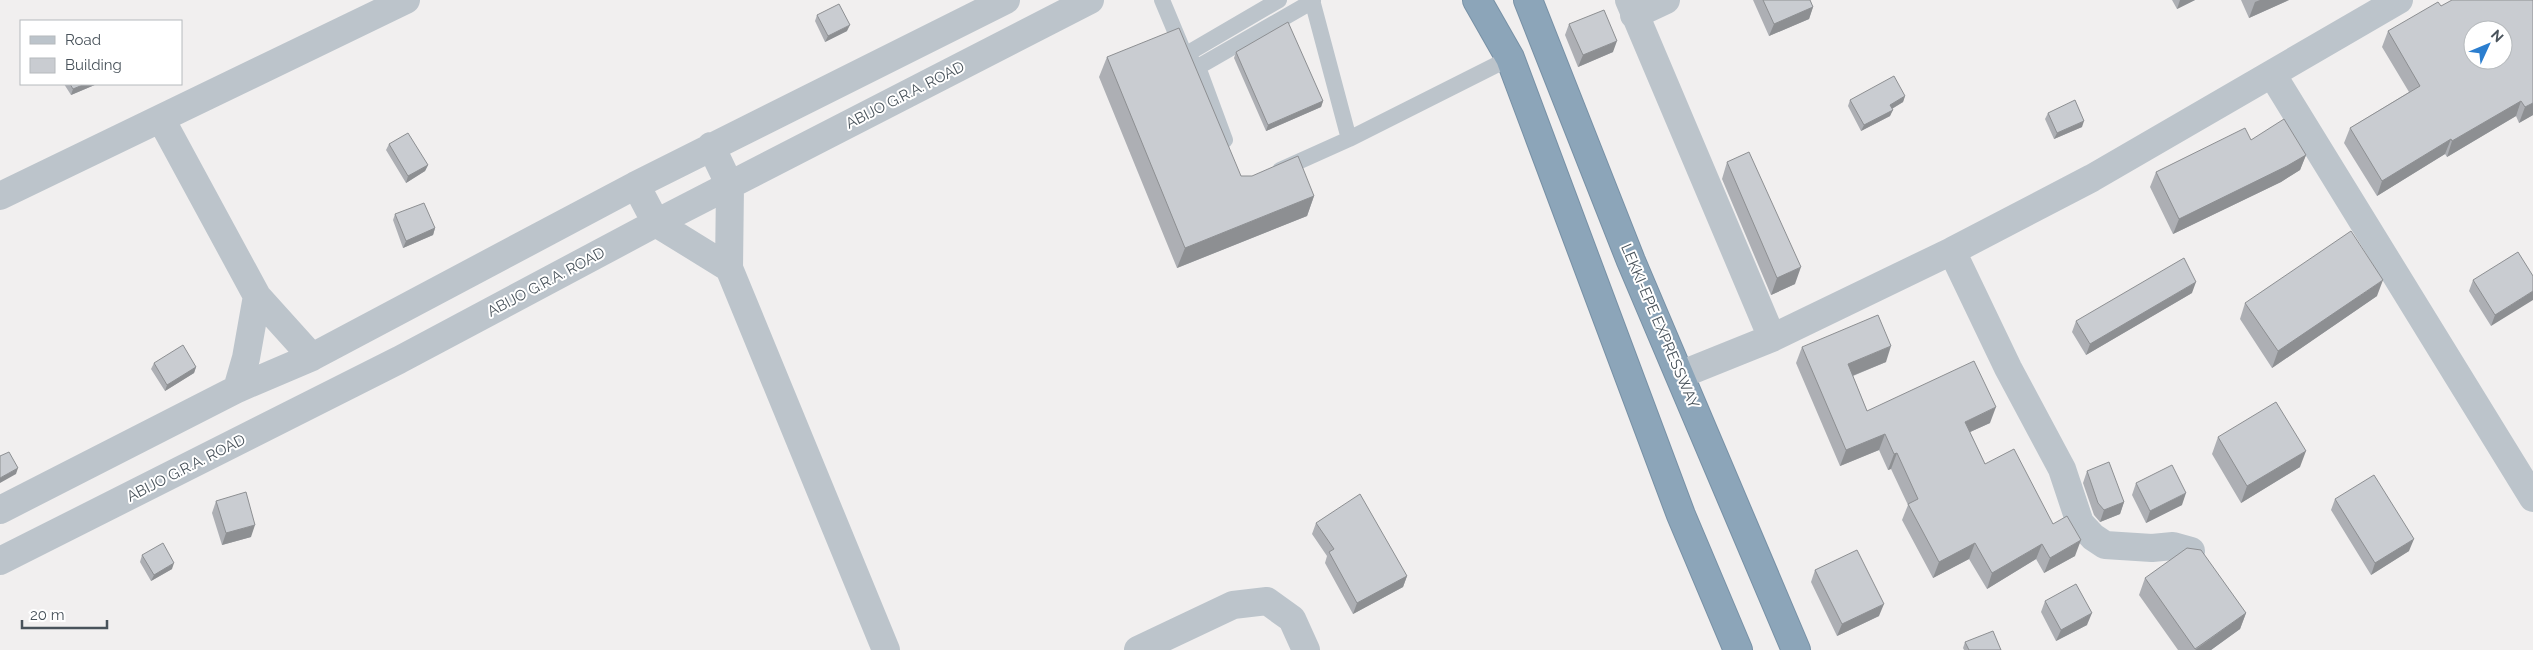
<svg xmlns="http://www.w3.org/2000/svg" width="2533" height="650" font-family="Raleway,sans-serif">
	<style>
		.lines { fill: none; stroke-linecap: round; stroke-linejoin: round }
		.highway-casing { stroke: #7790a5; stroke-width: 30 }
		.lane { stroke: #bcc4cb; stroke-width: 16 }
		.street { stroke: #bcc4cb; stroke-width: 28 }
		.highway { stroke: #8ca5b9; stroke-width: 28 }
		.wall { fill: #adafb4 }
		.shaded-wall { fill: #8d8f92 }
		.building { fill: #c9ccd1; stroke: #8d8f92; fill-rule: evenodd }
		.labels { text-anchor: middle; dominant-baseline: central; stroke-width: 4; stroke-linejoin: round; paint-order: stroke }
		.street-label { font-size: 15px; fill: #49535b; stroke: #fff }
	</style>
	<rect width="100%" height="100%" fill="#f1efef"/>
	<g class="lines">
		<defs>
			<path id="highway" d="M1477,0L1510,58L1681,515L1738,650
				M1528,0L1631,261L1796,650"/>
		</defs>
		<!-- highway casing -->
		<use href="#highway" class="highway-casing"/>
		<!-- lane -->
		<path class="lane" d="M1162,0L1185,55L1198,67L1225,140
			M1312,0L1349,139
			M1185,55L1279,0
			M1198,67L1313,1
			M1280,170L1349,139L1510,58"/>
		<!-- street -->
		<path class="street" d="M1629,0L1772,338
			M1634,15L1666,0
			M2272,74L2533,498
			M161,119L257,296L312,357
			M711,146L730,186L729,268L886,650
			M636,185L656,223L729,268
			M0,196L406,0
			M1952,251L2008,368L2062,469L2080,523L2093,537L2105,545L2152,548L2173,546L2191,551
			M1680,375L1772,338L1952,251L2092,178L2399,0
			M237,389L246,358L257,296
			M0,510L237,389L312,357L636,185L1006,0
			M0,561L399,360L656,223L1090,0
			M1138,650L1233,605L1267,601L1292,619L1306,650"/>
		<!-- highway -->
		<use href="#highway" class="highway"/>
	</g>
	<!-- wall -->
	<path class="wall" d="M1753,0H1810L1813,7L1809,19L1769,36Z
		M2172,0H2195L2177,9Z
		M2241,0H2289L2249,18Z
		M2533,0V115L2519,123L2516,116L2447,157L2445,154L2377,196L2344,143L2350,128L2409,92L2382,47L2388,31L2441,6Z
		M817,15L847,31L825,42L815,21Z
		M1569,24L1613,52L1578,67L1565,35Z
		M1236,52L1323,101L1321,107L1266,131L1234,58Z
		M1107,57L1241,176L1314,196L1307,216L1177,268L1099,77Z
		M64,84H97L71,95Z
		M1905,96L1903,102L1892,109L1890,116L1861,131L1848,106L1850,100Z
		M2048,113L2082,127L2054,139L2045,119Z
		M2251,140L2306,155L2300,170L2281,182L2173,234L2150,187L2156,172Z
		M389,144L428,165L425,171L406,183L386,150Z
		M1727,162L1795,284L1771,295L1722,179Z
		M395,214L435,228L433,235L403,248L393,220Z
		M2533,276L2491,326L2469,291L2473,280Z
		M2192,293L2086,355L2072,332L2076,321Z
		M2377,296L2272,368L2240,319L2245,303Z
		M1802,347L1886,362L1853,376L1867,411L1990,423L1970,432L1985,464L2053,524L2075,556L2044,573L2036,559L1987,589L1969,559L1933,578L1902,520L1908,505L1891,469L1888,470L1879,450L1840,466L1796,363Z
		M154,363L196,367L194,373L165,391L151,369Z
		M2218,437L2300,467L2241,503L2212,454Z
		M2087,471L2124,502L2120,514L2100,522L2094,515L2083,483Z
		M2136,483L2182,505L2146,523L2132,495Z
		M2335,499L2409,551L2371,575L2331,510Z
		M216,501L251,537L222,545L212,513Z
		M1316,523L1407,576L1403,587L1353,614L1325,563L1327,556L1312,534Z
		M142,555L172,569L151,581L140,562Z
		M1815,570L1879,616L1837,636L1811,582Z
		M2145,578L2246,613L2240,629L2211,650H2178L2139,595Z
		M2045,601L2087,625L2056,641L2041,612Z
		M1965,642L2001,650H1964L1963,648Z"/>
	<!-- shaded-wall -->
	<path class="shaded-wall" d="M2180,0H2195L2177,9Z
		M2260,0H2289L2249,18L2255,2Z
		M1813,7L1809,19L1769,36L1774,24Z
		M850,25L847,31L825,42L828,36Z
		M1617,41L1613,52L1578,67L1583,55Z
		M85,84H97L71,95L73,89Z
		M1905,96L1903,102L1888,111L1890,105Z
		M1323,101L1321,107L1266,131L1268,125Z
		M2521,101L2516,116L2447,157L2452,141Z
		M2533,103V115L2519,123L2525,107Z
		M1893,110L1890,116L1861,131L1864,125Z
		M2084,121L2082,127L2054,139L2057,133Z
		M2451,139L2445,154L2377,196L2382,181Z
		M2306,155L2300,170L2281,182L2173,234L2179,219Z
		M428,165L425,171L406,183L408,176Z
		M1314,196L1307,216L1177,268L1185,248Z
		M435,228L433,235L403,248L406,241Z
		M1801,267L1795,284L1771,295L1777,278Z
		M2383,280L2377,296L2272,368L2278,351Z
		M2196,282L2192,293L2086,355L2090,344Z
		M2533,291V300L2491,326L2495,315Z
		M1891,346L1886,362L1842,380L1848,364Z
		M196,367L194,373L165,391L167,385Z
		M1996,407L1990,423L1959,437L1965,422Z
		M1885,434L1879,450L1840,466L1846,450Z
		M2306,451L2300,467L2241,503L2247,486Z
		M1897,453L1891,469L1888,470L1894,454Z
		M18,468L16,474L0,483V478Z
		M2186,493L2182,505L2146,523L2150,511Z
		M2124,502L2120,514L2100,522L2104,510Z
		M255,525L251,537L222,545L226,533Z
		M2414,539L2409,551L2371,575L2375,563Z
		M2081,540L2075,556L2044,573L2050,558Z
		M1975,543L1969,559L1933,578L1939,562Z
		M2042,544L2036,559L1987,589L1992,573Z
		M174,563L172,569L151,581L154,575Z
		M1407,576L1403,587L1353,614L1357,603Z
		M1884,604L1879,616L1837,636L1842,624Z
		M2092,613L2087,625L2056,641L2061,630Z
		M2246,613L2240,629L2211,650H2195Z"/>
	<!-- building -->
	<path class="building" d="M1763,0H1810L1813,7L1774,24Z
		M2452,0H2533V103L2525,107L2521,101L2452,141L2451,139L2382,181L2350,128L2420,86L2388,31L2438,2L2441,6ZM2473,30H2503V60H2473Z
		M839,4L850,25L828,36L817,15Z
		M1604,10L1617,41L1583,55L1569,24Z
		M1288,22L1323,101L1268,125L1236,52Z
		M1179,28L1241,176H1252L1298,156L1314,196L1185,248L1107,57Z
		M1894,76L1905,96L1890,105L1893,110L1864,125L1850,100Z
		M70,84H85L73,89Z
		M2075,100L2084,121L2057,133L2048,113Z
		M2284,119L2306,155L2287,166L2179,219L2156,172L2245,128L2251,140Z
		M408,133L428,165L408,176L389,144Z
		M1749,152L1801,267L1777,278L1727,162Z
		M424,203L435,228L406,241L395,214Z
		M2351,231L2383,280L2278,351L2245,303Z
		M2518,252L2533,276V291L2495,315L2473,280Z
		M2184,258L2196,282L2090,344L2076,321Z
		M1878,315L1891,346L1848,364L1867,411L1974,361L1996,407L1965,422L1985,464L2014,449L2053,524L2067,516L2081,540L2050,558L2042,544L1992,573L1975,543L1939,562L1908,504L1918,499L1897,453L1894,454L1885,434L1846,450L1802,347Z
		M183,345L196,367L167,385L154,363Z
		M2276,402L2306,451L2247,486L2218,437Z
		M9,452L18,468L0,478V456Z
		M2109,462L2124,502L2104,510L2098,503L2087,471Z
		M2172,465L2186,493L2150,511L2136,483Z
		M2374,475L2414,539L2375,563L2335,499Z
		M246,492L255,525L226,533L216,501Z
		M1360,494L1407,576L1357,603L1329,552L1334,549L1316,523Z
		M163,543L174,563L154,575L142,555Z
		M2187,548L2201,550L2246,613L2195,649L2145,578Z
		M1857,550L1884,604L1842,624L1815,570Z
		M2076,584L2092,613L2061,630L2045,601Z
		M1993,631L2001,650H1969L1965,642Z"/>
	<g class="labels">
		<!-- street labels -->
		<g class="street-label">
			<text transform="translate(905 95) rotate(-27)">ABIJO G.R.A. ROAD</text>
			<text transform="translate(546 282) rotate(-28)">ABIJO G.R.A. ROAD</text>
			<text transform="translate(1660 326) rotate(67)">LEKKI-EPE EXPRESSWAY</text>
			<text transform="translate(186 468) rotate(-27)">ABIJO G.R.A. ROAD</text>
		</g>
	</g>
	<!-- legend -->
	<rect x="20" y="20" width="162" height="65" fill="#ffffff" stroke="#b6babd"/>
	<rect x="30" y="36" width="25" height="8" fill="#bcc4cb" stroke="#b6babd"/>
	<text x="65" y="45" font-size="15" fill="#49535b">Road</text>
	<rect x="30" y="58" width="25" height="15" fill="#c9ccd1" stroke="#b6babd"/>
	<text x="65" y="70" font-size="15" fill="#49535b">Building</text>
	<!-- north arrow -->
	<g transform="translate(2488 45) rotate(46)"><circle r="24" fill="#ffffff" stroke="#b6babd"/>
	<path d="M0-4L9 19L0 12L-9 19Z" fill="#2b7ecf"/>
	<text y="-8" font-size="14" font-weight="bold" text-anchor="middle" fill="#49535b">N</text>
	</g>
	<!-- scale -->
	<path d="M22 620v8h85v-8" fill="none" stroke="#49535b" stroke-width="2.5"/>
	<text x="30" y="620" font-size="15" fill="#49535b" stroke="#ffffff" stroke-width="4" paint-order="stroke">20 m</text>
</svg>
